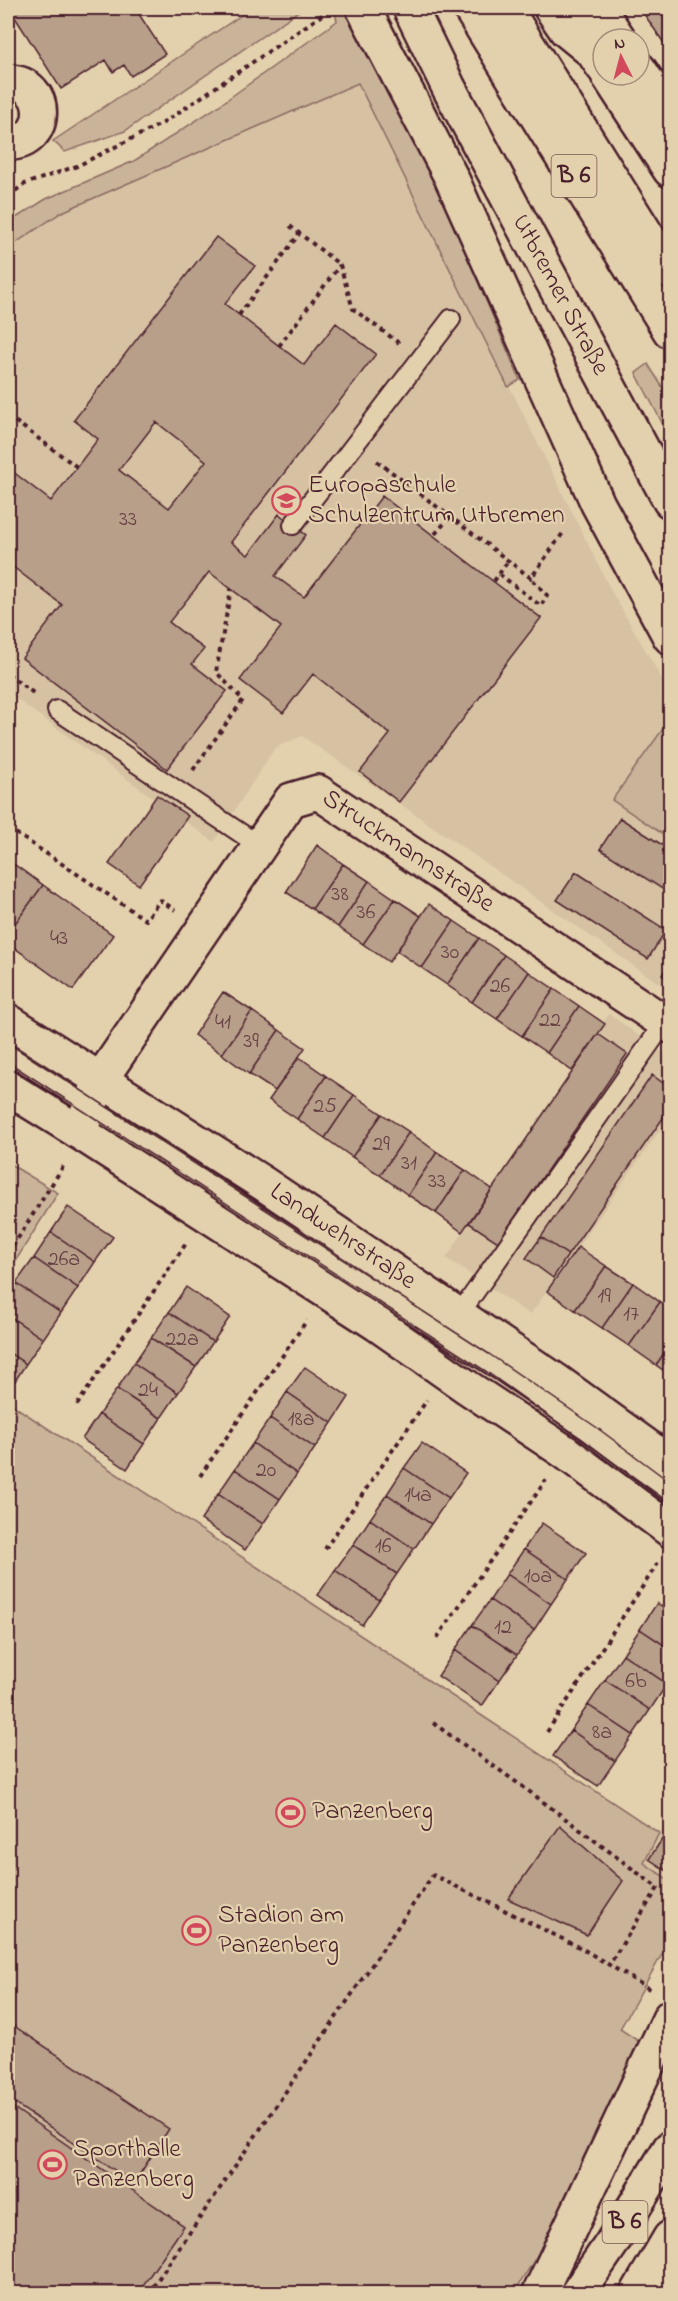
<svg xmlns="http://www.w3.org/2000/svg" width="678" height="2301" font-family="'Indie Flower',sans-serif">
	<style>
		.built { fill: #d6c2a3 }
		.green { fill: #cab499; stroke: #8a6a62; stroke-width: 1.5 }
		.building { fill: #b89f8a; stroke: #4a1f2b; stroke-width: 1.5; fill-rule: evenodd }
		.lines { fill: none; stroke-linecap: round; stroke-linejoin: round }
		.service-casing { stroke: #4a1f2b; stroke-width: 22 }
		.minor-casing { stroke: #4a1f2b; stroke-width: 38 }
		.tertiary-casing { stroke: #4a1f2b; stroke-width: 38 }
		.secondary-casing { stroke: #4a1f2b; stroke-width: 38 }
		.trunk-casing { stroke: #4a1f2b; stroke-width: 38 }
		.path { stroke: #4a1f2b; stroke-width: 4; stroke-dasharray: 4.5 4.5; stroke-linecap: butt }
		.service { stroke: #e3d1ae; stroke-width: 18 }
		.minor { stroke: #e3d1ae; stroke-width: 33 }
		.tertiary { stroke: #e3d1ae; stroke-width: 33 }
		.secondary { stroke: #e3d1ae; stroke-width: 33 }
		.trunk { stroke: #e3d1ae; stroke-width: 33 }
		.tram { stroke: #4a1f2b; stroke-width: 1.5 }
		.labels { text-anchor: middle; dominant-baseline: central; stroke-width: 4.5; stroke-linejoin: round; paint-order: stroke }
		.number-label { font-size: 22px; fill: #663f43 }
		.shield { fill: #e3d1ae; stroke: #785452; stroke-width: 1.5 }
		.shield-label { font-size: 24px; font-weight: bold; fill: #4a1f2b }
		.street-label { font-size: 26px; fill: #4a1f2b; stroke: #e3d1ae }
		.poi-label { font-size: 26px; fill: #4a1f2b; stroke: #e3d1ae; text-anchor: start }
	</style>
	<rect width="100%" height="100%" fill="#e3d1ae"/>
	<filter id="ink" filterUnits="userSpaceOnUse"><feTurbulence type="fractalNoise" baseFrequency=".0167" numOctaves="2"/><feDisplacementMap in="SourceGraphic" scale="12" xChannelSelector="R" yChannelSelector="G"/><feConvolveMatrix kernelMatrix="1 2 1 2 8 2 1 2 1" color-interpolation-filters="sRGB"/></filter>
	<g filter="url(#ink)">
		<!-- built -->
		<path class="built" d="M358,83L612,592L670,693V719L612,800L670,839V991L302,736L275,748L214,842L8,693V248L62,212Z
			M609,1014L670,1058V1116L530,1315L446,1258Z
			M670,1816V1881L644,1863L659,1833Z"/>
		<!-- green -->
		<path class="green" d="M252,8H303L125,131L65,152L53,141Z
			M334,8H347L432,174L520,380L508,387L358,83L62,212L8,248V223L46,199L134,161L214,109L337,21Z
			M648,364L670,399V438L636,373Z
			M670,719V839L612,800Z
			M8,1163L58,1193L8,1273Z
			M8,1402L659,1833L644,1863L670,1881V1940L620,2029L646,2046L543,2246L514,2293H8Z"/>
		<!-- building -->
		<path class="building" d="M9,8H135L165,54L131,76L124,65L113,72L106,60L61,89Z
			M640,8H670V52Z
			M216,237L255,266L225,304L304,365L336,323L376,354L231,542L248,555L279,514L293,525L306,535L275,576L304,597L382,496L541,618L399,802L360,772L390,734L313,674L283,713L240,680L281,627L209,572L169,622L204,649L192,664L227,691L167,769L22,658L62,605L8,563V468L51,501L98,439L74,420ZM156,422L206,461L169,508L119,470Z
			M157,795L188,816L139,885L109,864Z
			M620,818L670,850V894L600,849Z
			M317,845L343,864L312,909L286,892Z
			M8,860L43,885L8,933Z
			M343,864L369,881L338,927L312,909Z
			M576,872L666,930L648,959L557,900Z
			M369,881L395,899L363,944L338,927Z
			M43,885L113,935L73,990L8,943V933Z
			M395,899L421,916L389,962L363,944Z
			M429,904L454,921L422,968L397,951Z
			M454,921L479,938L447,985L422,968Z
			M479,938L504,955L472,1002L447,985Z
			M504,955L529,972L497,1019L472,1002Z
			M670,962V981L662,975Z
			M529,972L554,989L522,1036L497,1019Z
			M554,989L579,1006L547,1053L522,1036Z
			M223,992L252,1011L222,1054L194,1035Z
			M579,1006L605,1024L572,1071L547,1053Z
			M252,1011L279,1030L249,1074L222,1054Z
			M279,1030L305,1048L275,1091L249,1074Z
			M598,1034L627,1054L498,1242L469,1223Z
			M299,1057L326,1076L297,1119L269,1100Z
			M652,1075L670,1088V1108L568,1255L541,1237Z
			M326,1076L354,1095L325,1138L297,1119Z
			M354,1095L382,1114L352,1157L325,1138Z
			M382,1114L409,1132L380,1175L352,1157Z
			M670,1120V1137L663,1132Z
			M409,1132L437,1152L408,1195L380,1175Z
			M437,1152L465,1170L436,1213L408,1195Z
			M465,1170L492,1189L462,1232L436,1213Z
			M68,1207L113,1237L95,1262L51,1232Z
			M51,1232L95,1262L78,1288L34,1258Z
			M541,1237L568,1255L553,1278L526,1258Z
			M578,1247L606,1266L575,1310L547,1291Z
			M34,1258L78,1288L61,1313L16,1283Z
			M606,1266L633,1283L602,1328L575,1310Z
			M16,1283L61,1313L43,1339L8,1315V1296Z
			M633,1283L660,1302L629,1346L602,1328Z
			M186,1287L230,1317L213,1342L169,1312Z
			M660,1302L670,1309V1344L656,1365L629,1346Z
			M169,1312L213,1342L196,1367L151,1338Z
			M8,1315L43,1339L26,1364L8,1352Z
			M151,1338L196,1367L178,1393L134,1363Z
			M670,1344V1375L656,1365Z
			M8,1352L26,1364L9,1390L8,1389Z
			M134,1363L178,1393L161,1418L117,1389Z
			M305,1367L349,1397L332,1423L287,1392Z
			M117,1389L161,1418L144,1444L99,1414Z
			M287,1392L332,1423L315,1448L270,1418Z
			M99,1414L144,1444L127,1469L82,1439Z
			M270,1418L315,1448L297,1474L253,1443Z
			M253,1443L297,1474L280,1499L235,1469Z
			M422,1443L466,1473L449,1498L404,1468Z
			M404,1468L449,1498L431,1524L387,1494Z
			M235,1469L280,1499L263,1524L218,1494Z
			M218,1494L263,1524L245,1550L201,1520Z
			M387,1494L431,1524L414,1549L370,1519Z
			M370,1519L414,1549L397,1574L353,1545Z
			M542,1523L586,1553L568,1579L524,1549Z
			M353,1545L397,1574L379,1600L335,1570Z
			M524,1549L568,1579L551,1604L507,1574Z
			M335,1570L379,1600L362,1625L318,1595Z
			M507,1574L551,1604L534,1630L490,1600Z
			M490,1600L534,1630L517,1655L472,1625Z
			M657,1603L670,1612V1649L640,1629Z
			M472,1625L517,1655L499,1681L455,1650Z
			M640,1629L670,1649V1679L667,1684L623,1654Z
			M455,1650L499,1681L482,1706L438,1676Z
			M623,1654L667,1684L650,1710L605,1680Z
			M605,1680L650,1710L633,1735L588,1705Z
			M588,1705L633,1735L615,1761L571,1730Z
			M571,1730L615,1761L598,1786L553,1756Z
			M560,1826L623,1881L587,1935L508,1899Z
			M670,1827V1873L649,1859Z
			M8,2022L169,2129L134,2183L8,2099Z
			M8,2104L184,2226L137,2294H8Z"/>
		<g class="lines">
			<defs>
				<path id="service" d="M293,525L451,319
					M57,710L260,846
					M8,1053L500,1371L588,1431L670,1493
					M458,1316L665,1022"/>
				<g id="minor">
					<path d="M8,82C50,81 50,144 8,143"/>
					<path id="s1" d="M79,1132L101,1079L291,800L318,792L670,1026"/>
				</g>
				<g id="tertiary">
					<path id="s2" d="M8,1021L264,1184L555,1380L670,1463"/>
					<path d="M8,1088L79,1132L377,1324L467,1387L565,1452L670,1530"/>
				</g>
				<path id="secondary" d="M576,8L583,18L593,52
					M598,8L619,39
					M639,69L670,116"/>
				<g id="trunk">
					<path d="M363,8L451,177L598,504L670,637"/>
					<path id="s3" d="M410,8L449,88L670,501"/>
					<path d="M470,8L670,331"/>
					<path d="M505,8L670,272"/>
					<path d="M551,8L566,30L593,52L603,67"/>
					<path d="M608,75L670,170"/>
					<path d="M539,2294L670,2017"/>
					<path d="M577,2294L612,2243L670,2148"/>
					<path d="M637,2294L670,2238"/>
					<path d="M664,2294L670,2286"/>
				</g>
			</defs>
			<!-- service casing -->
			<use href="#service" class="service-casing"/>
			<!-- minor casing -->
			<use href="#minor" class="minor-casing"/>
			<!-- tertiary casing -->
			<use href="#tertiary" class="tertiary-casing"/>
			<!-- secondary casing -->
			<use href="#secondary" class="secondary-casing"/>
			<!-- trunk casing -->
			<use href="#trunk" class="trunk-casing"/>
			<!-- path -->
			<path class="path" d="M8,196L25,184L77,166L163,123L328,11
				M290,226L340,265L353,309L399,343
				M239,315L299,234
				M279,346L340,265
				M8,416L77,467
				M377,461L531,578L563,533
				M435,534L450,517
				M499,574L508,561
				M494,581L499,574L541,606L547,595L531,578
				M8,674L36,695
				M193,770L243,700L216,672L231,589
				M8,828L146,920L160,900L175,910
				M8,1254L64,1165
				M77,1405L187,1242
				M200,1476L307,1320
				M325,1549L427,1400
				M437,1638L546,1480
				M433,1723L526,1789L658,1888L609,1965
				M547,1732L658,1563
				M148,2294L433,1875L581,1948L651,1990"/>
			<!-- service -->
			<use href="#service" class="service"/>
			<!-- minor -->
			<use href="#minor" class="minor"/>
			<!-- tertiary -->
			<use href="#tertiary" class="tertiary"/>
			<!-- secondary -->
			<use href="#secondary" class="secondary"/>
			<!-- trunk -->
			<use href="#trunk" class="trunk"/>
			<!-- tram -->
			<path class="tram" d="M8,1043L489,1354L596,1427L670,1482
				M8,1062L487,1372L670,1503"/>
		</g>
	</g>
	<!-- icons -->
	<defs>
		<symbol id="school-ring" viewBox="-11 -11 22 22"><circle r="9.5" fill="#e3d1ae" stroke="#d1495b" stroke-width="1.5"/><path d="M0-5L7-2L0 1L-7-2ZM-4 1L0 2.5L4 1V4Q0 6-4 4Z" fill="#d1495b"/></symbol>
		<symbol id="stadium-ring" viewBox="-11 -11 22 22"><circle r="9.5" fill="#e3d1ae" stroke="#d1495b" stroke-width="1.5"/><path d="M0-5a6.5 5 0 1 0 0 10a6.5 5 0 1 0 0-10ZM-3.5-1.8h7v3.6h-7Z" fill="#d1495b"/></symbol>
	</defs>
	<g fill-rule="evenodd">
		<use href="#school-ring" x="270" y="484" width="33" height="33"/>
		<use href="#stadium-ring" x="274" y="1796" width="33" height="33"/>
		<use href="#stadium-ring" x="180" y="1914" width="33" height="33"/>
		<use href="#stadium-ring" x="36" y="2148" width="33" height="33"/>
	</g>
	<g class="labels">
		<!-- number labels -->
		<g class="number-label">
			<text x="128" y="520">33</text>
			<text x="340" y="895">38</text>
			<text x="366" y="913">36</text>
			<text x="59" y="939">43</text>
			<text x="450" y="953">30</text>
			<text x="500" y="987">26</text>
			<text x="550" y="1021">22</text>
			<text x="223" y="1023">41</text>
			<text x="251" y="1042">39</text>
			<text x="325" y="1107">25</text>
			<text x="381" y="1145">29</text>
			<text x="409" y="1164">31</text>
			<text x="437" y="1182">33</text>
			<text x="64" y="1260">26a</text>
			<text x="604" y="1297">19</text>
			<text x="631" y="1315">17</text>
			<text x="182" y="1340">22a</text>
			<text x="148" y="1391">24</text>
			<text x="301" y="1420">18a</text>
			<text x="266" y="1471">20</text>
			<text x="418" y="1496">14a</text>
			<text x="383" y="1547">16</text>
			<text x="538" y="1577">10a</text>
			<text x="503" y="1628">12</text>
			<text x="636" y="1682">6b</text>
			<text x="602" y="1733">8a</text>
		</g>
		<!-- shield labels -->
		<g class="shield">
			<rect x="551.5" y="155" width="45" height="42" rx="4.5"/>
			<rect x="602.5" y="2201" width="45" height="42" rx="4.5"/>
		</g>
		<g class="shield-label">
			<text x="574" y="176">B 6</text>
			<text x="625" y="2222">B 6</text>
		</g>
		<!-- street labels -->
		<g class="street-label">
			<text stroke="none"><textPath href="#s3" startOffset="324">Utbremer Straße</textPath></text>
			<text stroke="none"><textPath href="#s1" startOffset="531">Struckmannstraße</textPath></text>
			<text stroke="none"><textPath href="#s2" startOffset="398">Landwehrstraße</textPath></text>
		</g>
		<!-- poi labels -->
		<g class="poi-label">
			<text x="308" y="486">Europaschule<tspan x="308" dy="30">Schulzentrum Utbremen</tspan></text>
			<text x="312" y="1812">Panzenberg</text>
			<text x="218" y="1916">Stadion am<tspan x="218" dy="30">Panzenberg</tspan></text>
			<text x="73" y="2150">Sporthalle<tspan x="73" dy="30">Panzenberg</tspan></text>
		</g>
	</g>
	<!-- margin -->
	<rect width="678" height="2301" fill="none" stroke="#e3d1ae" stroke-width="30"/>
	<rect x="15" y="15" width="648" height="2271" fill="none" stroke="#4a1f2b" stroke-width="2" filter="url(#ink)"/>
	<!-- north arrow -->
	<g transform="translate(621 57) rotate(354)"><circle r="28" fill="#e3d1ae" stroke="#a68a7a" stroke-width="1.5"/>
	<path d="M0-4.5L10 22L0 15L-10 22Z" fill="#d1495b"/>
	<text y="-9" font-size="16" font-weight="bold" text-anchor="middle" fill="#4a1f2b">N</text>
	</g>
</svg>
